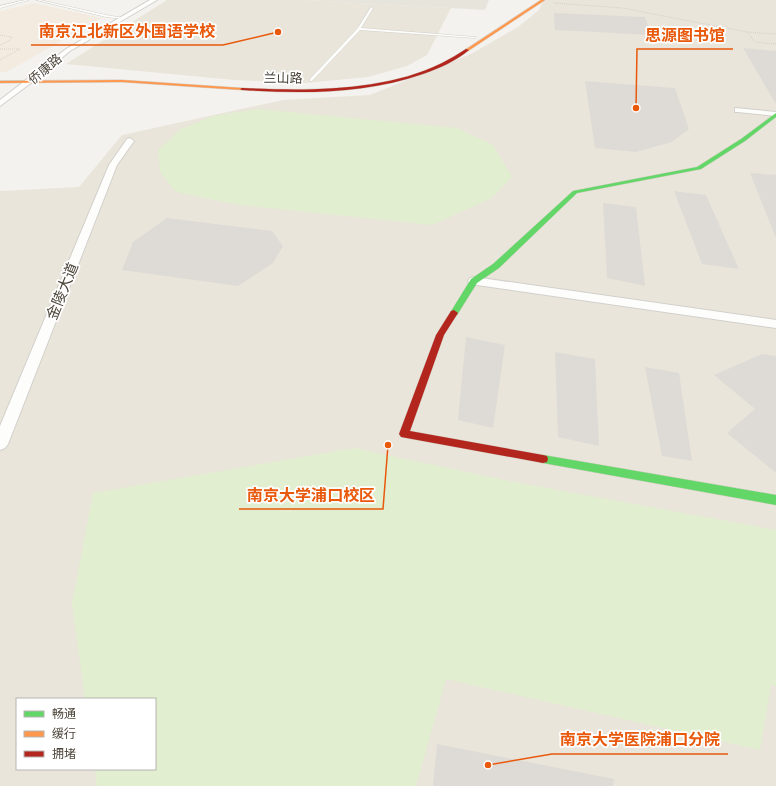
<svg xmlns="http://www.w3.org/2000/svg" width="776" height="786" font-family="'PT Sans Narrow','Noto Sans SC',sans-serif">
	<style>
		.residential { fill: #e7e4dc }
		.commercial { fill: #f3ebdf }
		.education { fill: #eae5da; fill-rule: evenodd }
		.green { fill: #e1eecf }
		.building { fill: #dedbd6 }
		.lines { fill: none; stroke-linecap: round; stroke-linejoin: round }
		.lane-casing { stroke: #d2d0cb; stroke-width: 1 }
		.street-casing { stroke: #d2d0cb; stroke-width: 2 }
		.fast-casing { stroke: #d3cfc5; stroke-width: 1 }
		.slow-casing { stroke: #d3cfc5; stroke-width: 1 }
		.jam-casing { stroke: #d3cfc5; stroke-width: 1 }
		.path { stroke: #d3d2cc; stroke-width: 1; stroke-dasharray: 1 1; stroke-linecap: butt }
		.lane { fill: #fdfdfc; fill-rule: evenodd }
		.street { fill: #fdfdfc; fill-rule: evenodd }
		.fast { fill: #63d668; fill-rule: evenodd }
		.slow { fill: #ff974d; fill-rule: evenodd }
		.jam { fill: #b3261e; fill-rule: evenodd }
		.labels { text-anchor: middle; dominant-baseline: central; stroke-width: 3.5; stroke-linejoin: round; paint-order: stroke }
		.far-street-label { font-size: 13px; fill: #4b4439; stroke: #fff }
		.street-label { font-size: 15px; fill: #4b4439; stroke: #fff }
		.leader { fill: none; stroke: #e8590c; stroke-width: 1.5 }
		.callout-dot { fill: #e8590c; stroke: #fff; stroke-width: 1.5 }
		.callout-label { font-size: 16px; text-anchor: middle; font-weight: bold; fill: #e8590c; stroke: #fff; stroke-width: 3.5; stroke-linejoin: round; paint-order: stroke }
	</style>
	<rect width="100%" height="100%" fill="#f4f2ee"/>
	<!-- residential -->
	<path class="residential" d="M304,0H489L485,10Z"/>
	<!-- commercial -->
	<path class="commercial" d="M34,3L102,18L6,72H0V11Z"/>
	<!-- education -->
	<path class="education" d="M167,0H304L451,8L427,55L407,66L368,77L305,83L234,80L66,64Z
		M543,0H776V786H0V191L79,187L122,135L283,100L370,95L471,54L518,27L539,10ZM17,699H155V769H17Z"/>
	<!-- green -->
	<path class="green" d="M258,109L457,128L493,145L512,177L492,198L432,225L239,205L176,192L160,172L158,150L181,129L213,116Z
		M354,448L509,481L776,530V686L771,685L760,750L446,679L416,786H97L95,769H155V699H85L72,604L93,493Z"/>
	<!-- building -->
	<path class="building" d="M554,13L645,17L652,35L555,30Z
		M743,48L776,51V104Z
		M585,81L675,88L689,129L672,142L636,152L595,148Z
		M750,173L776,175V236H775Z
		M674,191L706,195L739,269L702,264Z
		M603,203L636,207L645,286L607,278Z
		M167,218L272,231L283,246L273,263L238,286L122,270L133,242Z
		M466,337L505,345L493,428L458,420Z
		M555,352L595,359L599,446L558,437Z
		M762,354L776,356V473L727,433L755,409L714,375Z
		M645,367L679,373L692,461L662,456Z
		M437,744L614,779L613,786H433Z"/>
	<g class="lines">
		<defs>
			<path id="lane" d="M25,0H29L0,8V6Z
				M36,0H40L106,15L124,18L123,19L106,17Z
				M371,7L373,8L361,28L476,37L474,38L360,30L312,81H310V79L358,28Z"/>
			<path id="street" d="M150,0H157L70,51L39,77L0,106V100L66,49Z
				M735,108L776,112V116L738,112H735Z
				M130,138L134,141L117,165L8,444L5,448L0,450V426L109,165L127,139Z
				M474,277L776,320V328L470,284L468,281L470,278Z"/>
			<path id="fast" d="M776,113V117L745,141L701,169L577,193L499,268L477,283L457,315H451L450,313L471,279L493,264L573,191L697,167L741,139Z
				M543,455L776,495V505L543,463L539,462L538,459L539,456Z"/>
			<path id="slow" d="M541,0H545L468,51L465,50Z
				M122,80L242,88L244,89L242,90L122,82L0,83V81Z"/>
			<path id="jam" d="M466,49L469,50C456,61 440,68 423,74C365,94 303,94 242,90L240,89L242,88C305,91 384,92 442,63C450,59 458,54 466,49Z
				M454,310L458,313L444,335L410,431L543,455L547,456L548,459L547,462L543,463L401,437L399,434L436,335L451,311Z"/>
		</defs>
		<!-- lane casing -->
		<use href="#lane" class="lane-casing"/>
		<!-- street casing -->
		<use href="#street" class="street-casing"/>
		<!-- fast casing -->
		<use href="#fast" class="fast-casing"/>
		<!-- slow casing -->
		<use href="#slow" class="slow-casing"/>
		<!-- jam casing -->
		<use href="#jam" class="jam-casing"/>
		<!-- path -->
		<path class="path" d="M554,3L622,8L747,32
			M776,34L747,32L755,42L776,44
			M0,35L12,37L9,41L0,45
			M0,49H20L0,60"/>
		<!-- lane -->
		<use href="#lane" class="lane"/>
		<!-- street -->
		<use href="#street" class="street"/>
		<!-- fast -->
		<use href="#fast" class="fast"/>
		<!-- slow -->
		<use href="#slow" class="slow"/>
		<!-- jam -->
		<use href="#jam" class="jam"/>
	</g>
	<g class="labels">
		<!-- far-street labels -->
		<g class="far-street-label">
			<text transform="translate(45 69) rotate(-40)">侨康路</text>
			<text transform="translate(283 78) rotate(1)">兰山路</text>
		</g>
		<!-- street labels -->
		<g class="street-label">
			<text transform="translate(62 291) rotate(-68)">金陵大道</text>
		</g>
	</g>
	<!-- callouts -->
	<path class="leader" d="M278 32L223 45H31M636 108L637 49H733M388 445L383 509H239M488 765L552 754H728"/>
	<g class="callout-dot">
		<circle cx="278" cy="32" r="4"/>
		<circle cx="636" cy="108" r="4"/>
		<circle cx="388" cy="445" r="4"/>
		<circle cx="488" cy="765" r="4"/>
	</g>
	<g class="callout-label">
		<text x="127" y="37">南京江北新区外国语学校</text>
		<text x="685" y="41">思源图书馆</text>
		<text x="311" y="501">南京大学浦口校区</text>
		<text x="640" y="745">南京大学医院浦口分院</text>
	</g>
	<!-- legend -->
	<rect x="16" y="698" width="140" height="72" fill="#ffffff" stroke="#b7b4b0"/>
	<rect x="24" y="711" width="20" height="6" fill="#63d668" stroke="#b7b4b0"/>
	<text x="52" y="718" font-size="12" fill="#4b4439">畅通</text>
	<rect x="24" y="731" width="20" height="6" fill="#ff974d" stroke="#b7b4b0"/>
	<text x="52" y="738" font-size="12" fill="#4b4439">缓行</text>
	<rect x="24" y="751" width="20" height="6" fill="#b3261e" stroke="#b7b4b0"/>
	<text x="52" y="758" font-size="12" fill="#4b4439">拥堵</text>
</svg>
